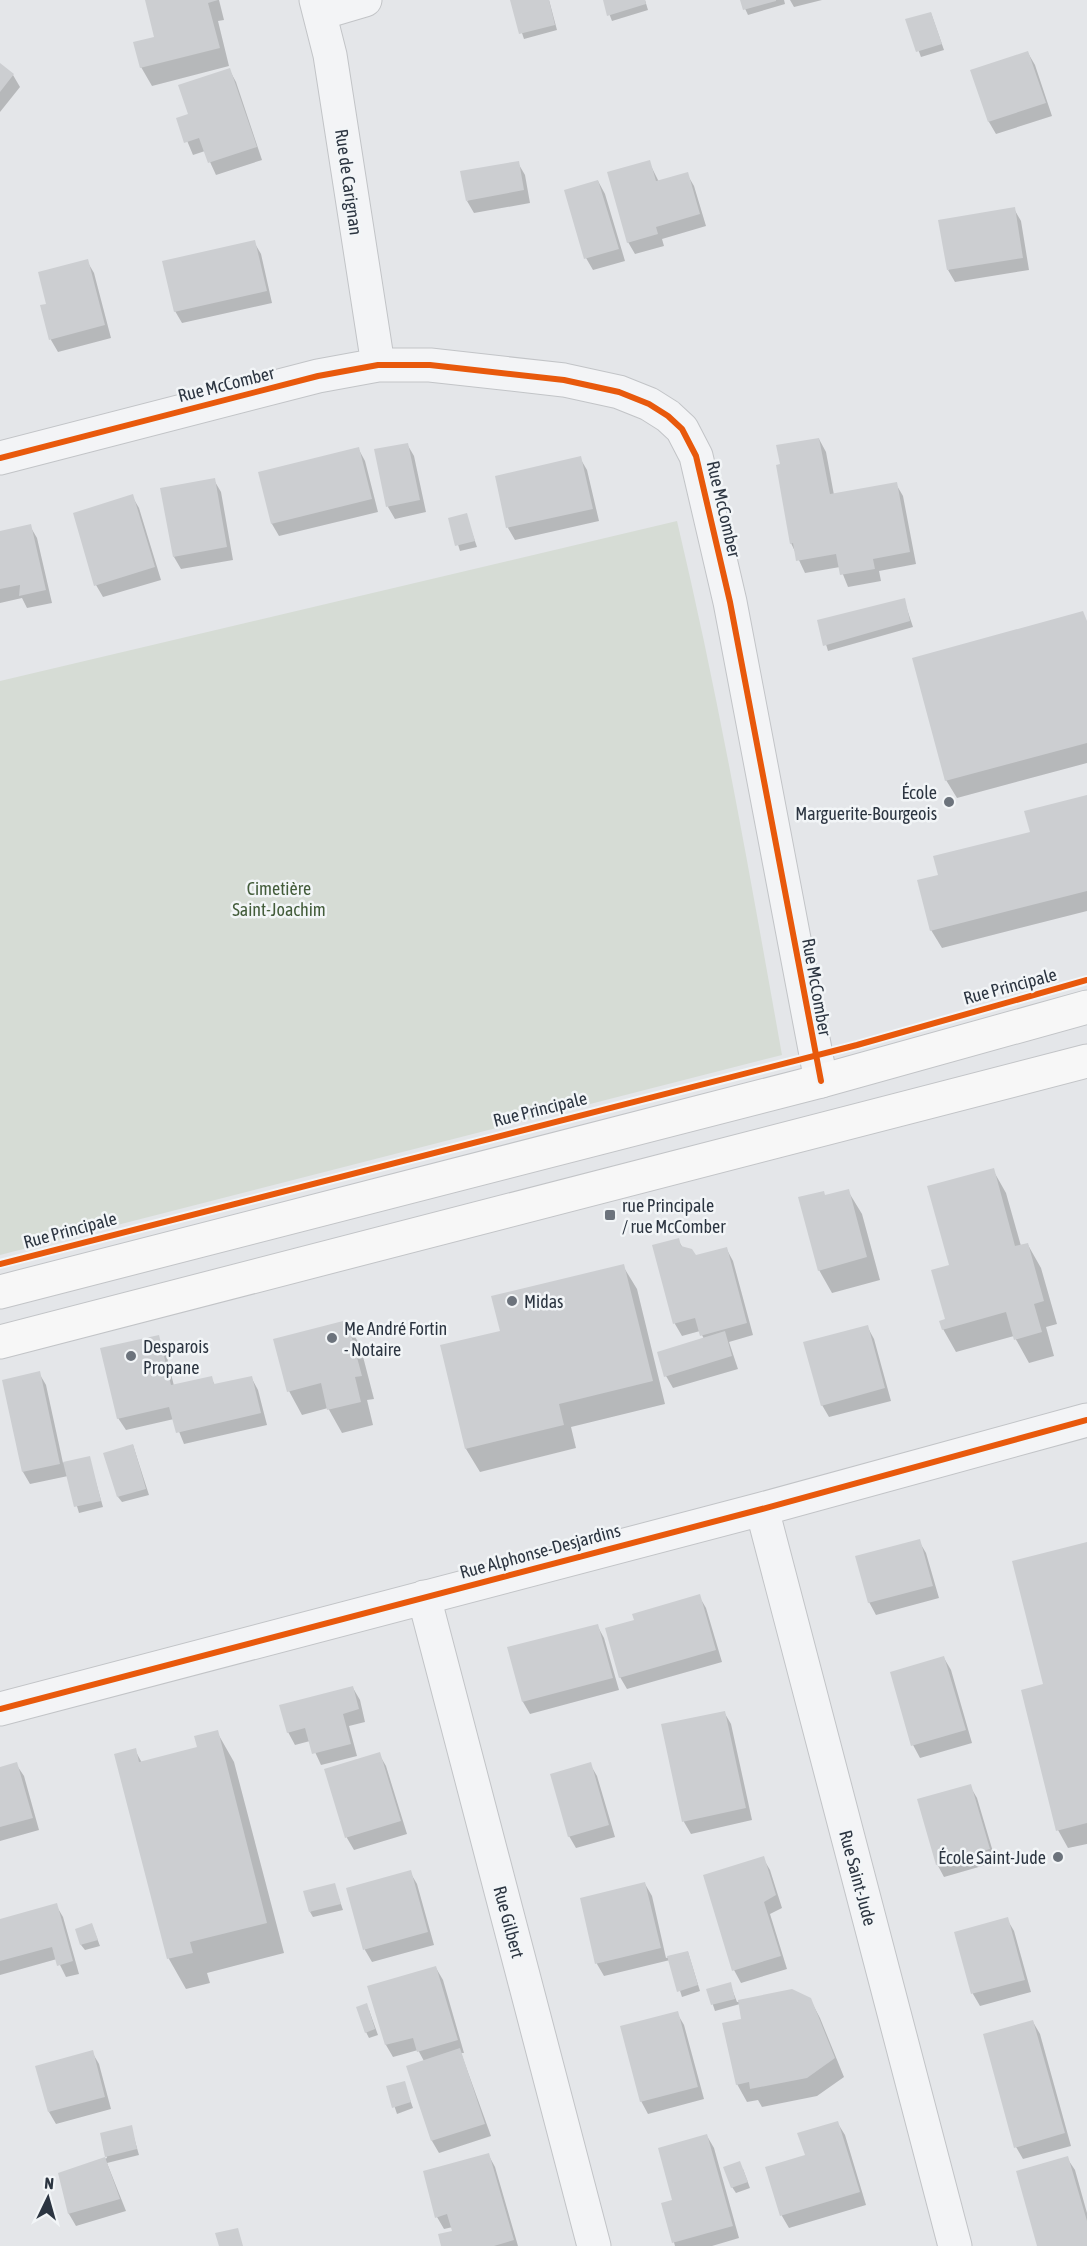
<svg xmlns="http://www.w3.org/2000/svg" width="1087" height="2246" font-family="'Asap Condensed',sans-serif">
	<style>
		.green { fill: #d6dcd5 }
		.shadow { fill: #0003 }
		.building { fill: #ccced1 }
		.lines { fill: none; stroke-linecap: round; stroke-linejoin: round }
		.street-casing { stroke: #c2c4c7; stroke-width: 35 }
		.secondary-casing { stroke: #c2c4c7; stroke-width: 35 }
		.street { stroke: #f3f4f6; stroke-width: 33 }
		.secondary { stroke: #f7f7f7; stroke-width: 33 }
		.cycleway-casing { stroke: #f2f5f7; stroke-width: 10 }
		.cycleway { stroke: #e8590c; stroke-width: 6 }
		.poi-dot { fill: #6c737c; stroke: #f2f5f7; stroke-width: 2 }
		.labels { text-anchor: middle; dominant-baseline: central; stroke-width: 5; stroke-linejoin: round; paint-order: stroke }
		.street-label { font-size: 18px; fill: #2c3541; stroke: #f2f5f7 }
		.poi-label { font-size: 18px; fill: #2c3541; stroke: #f2f5f7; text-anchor: start }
		.park-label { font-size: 18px; fill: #435c3a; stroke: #f2f5f7 }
	</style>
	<rect width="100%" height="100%" fill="#e4e6e9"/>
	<!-- green -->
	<path class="green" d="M677,521C719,698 750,876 782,1055L0,1255V681Z"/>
	<!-- shadow -->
	<path class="shadow" d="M146,0H219L224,20L218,21L229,66L152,86L141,67L156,38Z
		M511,0H549L557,30L524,39Z
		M604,0H645L648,10L612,21Z
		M741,0H784L785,4L748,15Z
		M790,0H822L794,7Z
		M931,13L944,50L921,57L907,20Z
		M1028,53L1035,65L1052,116L996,134L989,122L972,71Z
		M0,64L13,75L20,87L0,112Z
		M229,69L236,82L262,160L216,175L205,151L193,155L178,119L190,115Z
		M649,162L659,182L687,174L694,186L706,226L662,239L664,246L635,254L628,242Z
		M518,163L525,175L530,203L474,213L467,201Z
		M598,181L605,194L625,261L593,270L586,258Z
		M1014,209L1021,221L1029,270L955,282L948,270Z
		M254,242L261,254L272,303L182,323L175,311Z
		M87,261L94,273L111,338L58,352L51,340L42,306L48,305Z
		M819,439L826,452L834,495L896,484L903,496L916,564L879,571L881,581L848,587L840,567L805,573L791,543Z
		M407,444L414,456L426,512L395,519L388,507Z
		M358,448L365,461L378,512L279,536L272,524L260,473Z
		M580,458L587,470L599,521L515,540L508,528L496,477Z
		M214,480L221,492L233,560L181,569L174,557Z
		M132,496L139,508L161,580L103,597L96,585Z
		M466,515L477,547L460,551L450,519Z
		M30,526L37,538L52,603L27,608L22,598L0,603V533Z
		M904,600L913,627L828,651L819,621Z
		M1087,621V763L957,798L946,780Z
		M1087,797V911L942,948L931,930L940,876L1031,833Z
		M993,1170L1006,1193L1021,1246L1028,1245L1041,1268L1057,1324L1046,1327L1054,1356L1029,1363L1014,1336L956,1352L943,1329L947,1321L951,1266Z
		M848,1191L862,1214L880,1280L832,1293L819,1270L825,1197Z
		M678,1240L683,1248L695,1257L726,1248L733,1261L753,1335L729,1342L738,1369L673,1388L666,1376L704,1339L700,1331L682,1336L675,1324L654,1246Z
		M623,1266L637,1289L665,1404L571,1427L576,1448L480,1472L466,1449L501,1332Z
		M346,1322L360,1345L374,1399L367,1400L373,1425L342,1433L328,1408L302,1415L289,1391Z
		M867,1326L874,1339L891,1401L829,1417L822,1405Z
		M158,1337L165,1349L174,1386L211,1378L215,1385L251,1377L258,1390L267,1425L184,1444L174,1419L126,1430L118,1418Z
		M39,1373L46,1385L63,1463L89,1458L103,1507L79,1513L68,1476L30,1484L23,1472Z
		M133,1445L149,1495L122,1502L118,1497Z
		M919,1541L926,1553L939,1598L876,1615L869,1602Z
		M1087,1544V1844L1068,1848L1058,1830L1045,1685Z
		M699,1596L706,1608L722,1662L627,1689L620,1677L636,1621Z
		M597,1625L604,1638L619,1690L530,1714L523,1702L509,1648Z
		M944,1658L951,1670L972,1743L920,1758L913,1745Z
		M353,1688L360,1700L365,1722L349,1726L357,1756L321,1765L310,1741L295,1745L288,1732Z
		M724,1712L731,1724L752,1820L691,1834L684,1822L663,1725Z
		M217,1732L234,1762L284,1953L207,1973L210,1983L186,1989L169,1959L116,1755L135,1750L142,1763L199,1748Z
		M379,1754L386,1766L407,1834L354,1850L347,1838L326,1770Z
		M16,1764L24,1776L39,1830L0,1841V1769Z
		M590,1764L597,1776L615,1837L576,1848L569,1836Z
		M970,1786L977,1798L996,1862L944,1877L937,1864Z
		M763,1858L770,1870L782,1908L770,1914L787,1969L741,1983L734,1970Z
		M410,1872L417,1884L434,1945L372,1962L365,1950L348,1889Z
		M334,1884L343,1910L313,1917L310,1912Z
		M645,1884L652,1896L666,1958L688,1952L700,1991L682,1997L670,1960L604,1976L597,1964L581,1899Z
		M56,1905L63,1917L79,1974L66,1977L57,1959L0,1975V1920Z
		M1007,1919L1014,1931L1031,1992L980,2006L973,1994L956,1933Z
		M92,1925L100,1946L85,1950L81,1945Z
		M436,1968L443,1980L464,2053H461L491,2136L439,2153L432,2141L408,2067L424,2061L418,2050L393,2057L386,2045L369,1987Z
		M730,1984L737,2002L792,1991L810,1999L820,2018L844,2077L817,2096L762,2107L758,2100L747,2102L737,2084L743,2020L740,2004L715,2011L708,1990Z
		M369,2010L378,2035L369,2038L366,2032Z
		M677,2013L684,2025L704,2099L648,2114L641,2101Z
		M1033,2022L1040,2034L1071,2146L1023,2159L1016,2147Z
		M92,2052L99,2064L111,2109L56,2124L49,2112Z
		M404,2083L413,2108L397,2114L388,2087Z
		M837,2122L845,2135L866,2205L789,2228L782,2216L767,2168L806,2156Z
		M131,2127L139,2155L107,2163L126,2211L76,2226L69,2214L60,2174L107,2158L101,2134Z
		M707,2136L714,2148L739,2238L712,2246H675L663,2204L674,2201Z
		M488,2154L495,2167L518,2246H442L454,2232L453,2227L444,2229L437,2217Z
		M1067,2158L1075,2170L1087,2213V2246H1039Z
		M743,2169L750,2188L736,2193L732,2187Z"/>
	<!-- building -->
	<path class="building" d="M145,0H218L208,3L220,48L140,68L133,42L154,37Z
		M510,0H549L555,25L519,34Z
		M603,0H645L646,4L607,16Z
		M740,0H776V1L743,10Z
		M931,12L942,44L916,52L905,19Z
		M1028,51L1046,103L988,122L970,70Z
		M0,63L14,74L0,92Z
		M230,68L257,147L208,163L199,138L184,143L176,118L188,114L178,85Z
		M650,160L656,181L688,172L700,214L656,227L658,234L627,243L607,172Z
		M519,161L524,190L466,201L460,171Z
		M598,180L619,249L584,259L564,190Z
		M1015,207L1023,258L947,270L938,220Z
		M255,240L267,291L174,312L162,261Z
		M88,259L105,325L49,340L40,305L46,304L38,272Z
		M819,438L830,494L897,482L910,552L873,559L875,569L840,575L836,554L796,561L793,543L790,544L776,465L780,464L776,445Z
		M408,443L420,500L386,507L374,449Z
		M359,447L372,499L271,524L258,472Z
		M581,456L593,509L506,528L495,476Z
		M215,478L227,547L173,557L160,488Z
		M133,494L155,567L94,586L73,513Z
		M467,513L475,541L455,546L448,518Z
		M31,524L46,590L19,596L20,585L0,589V531Z
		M905,598L910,621L823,646L817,620Z
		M1083,611L1087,621V743L945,781L912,658Z
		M1087,795V891L930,931L917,880L938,875L933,856L1030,832L1024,811Z
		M994,1168L1015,1246L1028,1243L1044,1301L1034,1304L1042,1332L1014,1340L1006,1312L942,1330L939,1321L945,1319L931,1270L949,1265L927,1186Z
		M849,1189L867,1257L818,1271L798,1197L824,1191L825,1195Z
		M679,1238L681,1246L692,1249L696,1255L727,1247L747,1323L700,1336L695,1318L673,1324L652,1245Z
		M624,1264L653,1381L559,1404L564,1425L465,1449L440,1345L500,1331L491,1296Z
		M347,1320L362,1376L355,1377L361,1402L327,1410L321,1383L287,1392L273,1339Z
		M868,1325L885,1388L821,1406L803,1342Z
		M725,1331L732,1356L664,1377L657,1352Z
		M159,1335L171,1385L212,1376L214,1384L252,1376L261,1413L176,1433L169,1407L117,1419L100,1348Z
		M40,1371L60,1464L22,1472L2,1380Z
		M133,1444L146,1489L117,1497L103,1453Z
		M90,1456L101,1501L74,1507L63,1462Z
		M920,1539L933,1586L868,1603L855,1556Z
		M1087,1542V1823L1056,1831L1021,1690L1043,1684L1012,1561Z
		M700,1594L716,1650L619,1678L605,1628L634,1620L632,1614Z
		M598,1624L613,1678L522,1702L507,1647Z
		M944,1656L966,1730L911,1746L890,1672Z
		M353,1686L359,1709L343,1714L351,1744L312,1754L305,1728L287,1733L279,1705Z
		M725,1711L746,1808L682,1822L661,1724Z
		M218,1730L267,1923L190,1942L193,1953L167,1959L114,1754L136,1748L139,1762L197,1747L194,1736Z
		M380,1752L401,1821L345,1838L324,1769Z
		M17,1762L33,1818L0,1827V1767Z
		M591,1762L609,1825L568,1837L550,1774Z
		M971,1784L990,1849L936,1865L917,1799Z
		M764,1856L776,1895L764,1902L781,1956L732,1971L703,1875Z
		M411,1870L428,1932L363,1950L346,1888Z
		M645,1882L661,1948L595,1964L580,1898Z
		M335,1883L341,1904L309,1912L303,1891Z
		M57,1903L73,1961L57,1966L52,1947L0,1961V1919Z
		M1008,1917L1025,1980L971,1994L954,1932Z
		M92,1923L98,1940L80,1945L75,1929Z
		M688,1951L698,1985L677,1992L667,1956Z
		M436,1966L458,2040L417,2052L413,2038L385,2045L367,1986Z
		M731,1982L735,1999L711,2005L706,1989Z
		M792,1989L811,1998L835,2058L807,2078L750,2089L749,2082L736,2085L722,2023L741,2019L738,2000Z
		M367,2003L375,2029L365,2033L356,2007Z
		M678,2011L698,2087L640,2102L620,2026Z
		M1033,2020L1065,2133L1014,2148L983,2034Z
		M460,2048L485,2124L431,2141L406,2066Z
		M93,2050L105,2097L48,2112L35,2066Z
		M405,2081L411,2102L392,2108L386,2086Z
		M838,2121L860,2192L780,2216L765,2167L805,2155L797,2133Z
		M132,2125L137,2149L105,2157L100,2133Z
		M707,2134L733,2226L672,2243L661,2203L672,2200L658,2148Z
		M489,2153L514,2240L494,2246H441L438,2234L452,2231L447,2214L435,2218L423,2171Z
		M1068,2156L1087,2221V2246H1037L1016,2171Z
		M105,2157L120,2199L68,2214L58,2173Z
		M740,2161L748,2182L731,2188L723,2167Z
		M238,2228L243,2246H219L215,2233Z"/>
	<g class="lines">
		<defs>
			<path id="street" d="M316,0L330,55L378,365
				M321,13L365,0
				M0,458L318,376L378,365H430L564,380L619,392L649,404L668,416L682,429L696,456L730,602L821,1081
				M762,1509L955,2246
				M424,1597L594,2246
				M0,1709L762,1509L1087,1420"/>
			<path id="secondary" d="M0,1292L821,1081L1087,1007
				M0,1342L1087,1061"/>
		</defs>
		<!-- street casing -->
		<use href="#street" class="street-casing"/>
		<!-- secondary casing -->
		<use href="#secondary" class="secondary-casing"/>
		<!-- street -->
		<use href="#street" class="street"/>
		<!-- secondary -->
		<use href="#secondary" class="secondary"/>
		<defs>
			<path id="cycleway" d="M0,458L318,376L378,365H430L564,380L619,392L649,404L668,416L682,429L696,456L730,602L821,1081
				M0,1264L857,1045L1087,980
				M0,1709L762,1509L1087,1420"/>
		</defs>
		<!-- cycleway casing -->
		<use href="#cycleway" class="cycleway-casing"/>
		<!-- cycleway -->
		<use href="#cycleway" class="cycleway"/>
	</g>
	<!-- markers -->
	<g class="poi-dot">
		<circle cx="949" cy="802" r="6"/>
		<rect x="604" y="1209" width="12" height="12" rx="3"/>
		<circle cx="512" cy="1301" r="6"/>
		<circle cx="332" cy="1338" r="6"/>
		<circle cx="131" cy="1356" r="6"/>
		<circle cx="1058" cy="1857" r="6"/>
	</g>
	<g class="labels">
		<!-- street labels -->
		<g class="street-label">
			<text transform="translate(349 182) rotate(82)">Rue de Carignan</text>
			<text transform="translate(226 384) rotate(-14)">Rue McComber</text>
			<text transform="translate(724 509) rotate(77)">Rue McComber</text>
			<text transform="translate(1010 986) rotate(-15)">Rue Principale</text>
			<text transform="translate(817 987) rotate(80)">Rue McComber</text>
			<text transform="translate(540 1109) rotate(-14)">Rue Principale</text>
			<text transform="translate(70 1230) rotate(-15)">Rue Principale</text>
			<text transform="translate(540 1551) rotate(-15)">Rue Alphonse-Desjardins</text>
			<text transform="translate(858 1878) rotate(75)">Rue Saint-Jude</text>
			<text transform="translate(509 1922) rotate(75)">Rue Gilbert</text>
		</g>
		<!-- poi labels -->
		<g class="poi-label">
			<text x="937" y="792" text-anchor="end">École<tspan x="937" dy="21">Marguerite-Bourgeois</tspan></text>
			<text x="622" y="1205">rue Principale<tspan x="622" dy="21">/ rue McComber</tspan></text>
			<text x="524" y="1301">Midas</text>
			<text x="344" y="1328">Me André Fortin<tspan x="344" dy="21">- Notaire</tspan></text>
			<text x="143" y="1346">Desparois<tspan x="143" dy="21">Propane</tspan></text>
			<text x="1046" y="1857" text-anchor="end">École Saint-Jude</text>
		</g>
		<!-- park labels -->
		<g class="park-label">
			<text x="279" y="888">Cimetière<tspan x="279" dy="21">Saint-Joachim</tspan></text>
		</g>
	</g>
	<!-- north arrow -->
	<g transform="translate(48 2198) rotate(5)" stroke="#f2f5f7" stroke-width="4.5" paint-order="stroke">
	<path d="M0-4.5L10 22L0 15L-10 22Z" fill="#2c3541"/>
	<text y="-9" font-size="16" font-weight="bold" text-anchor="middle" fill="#2c3541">N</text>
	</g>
</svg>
